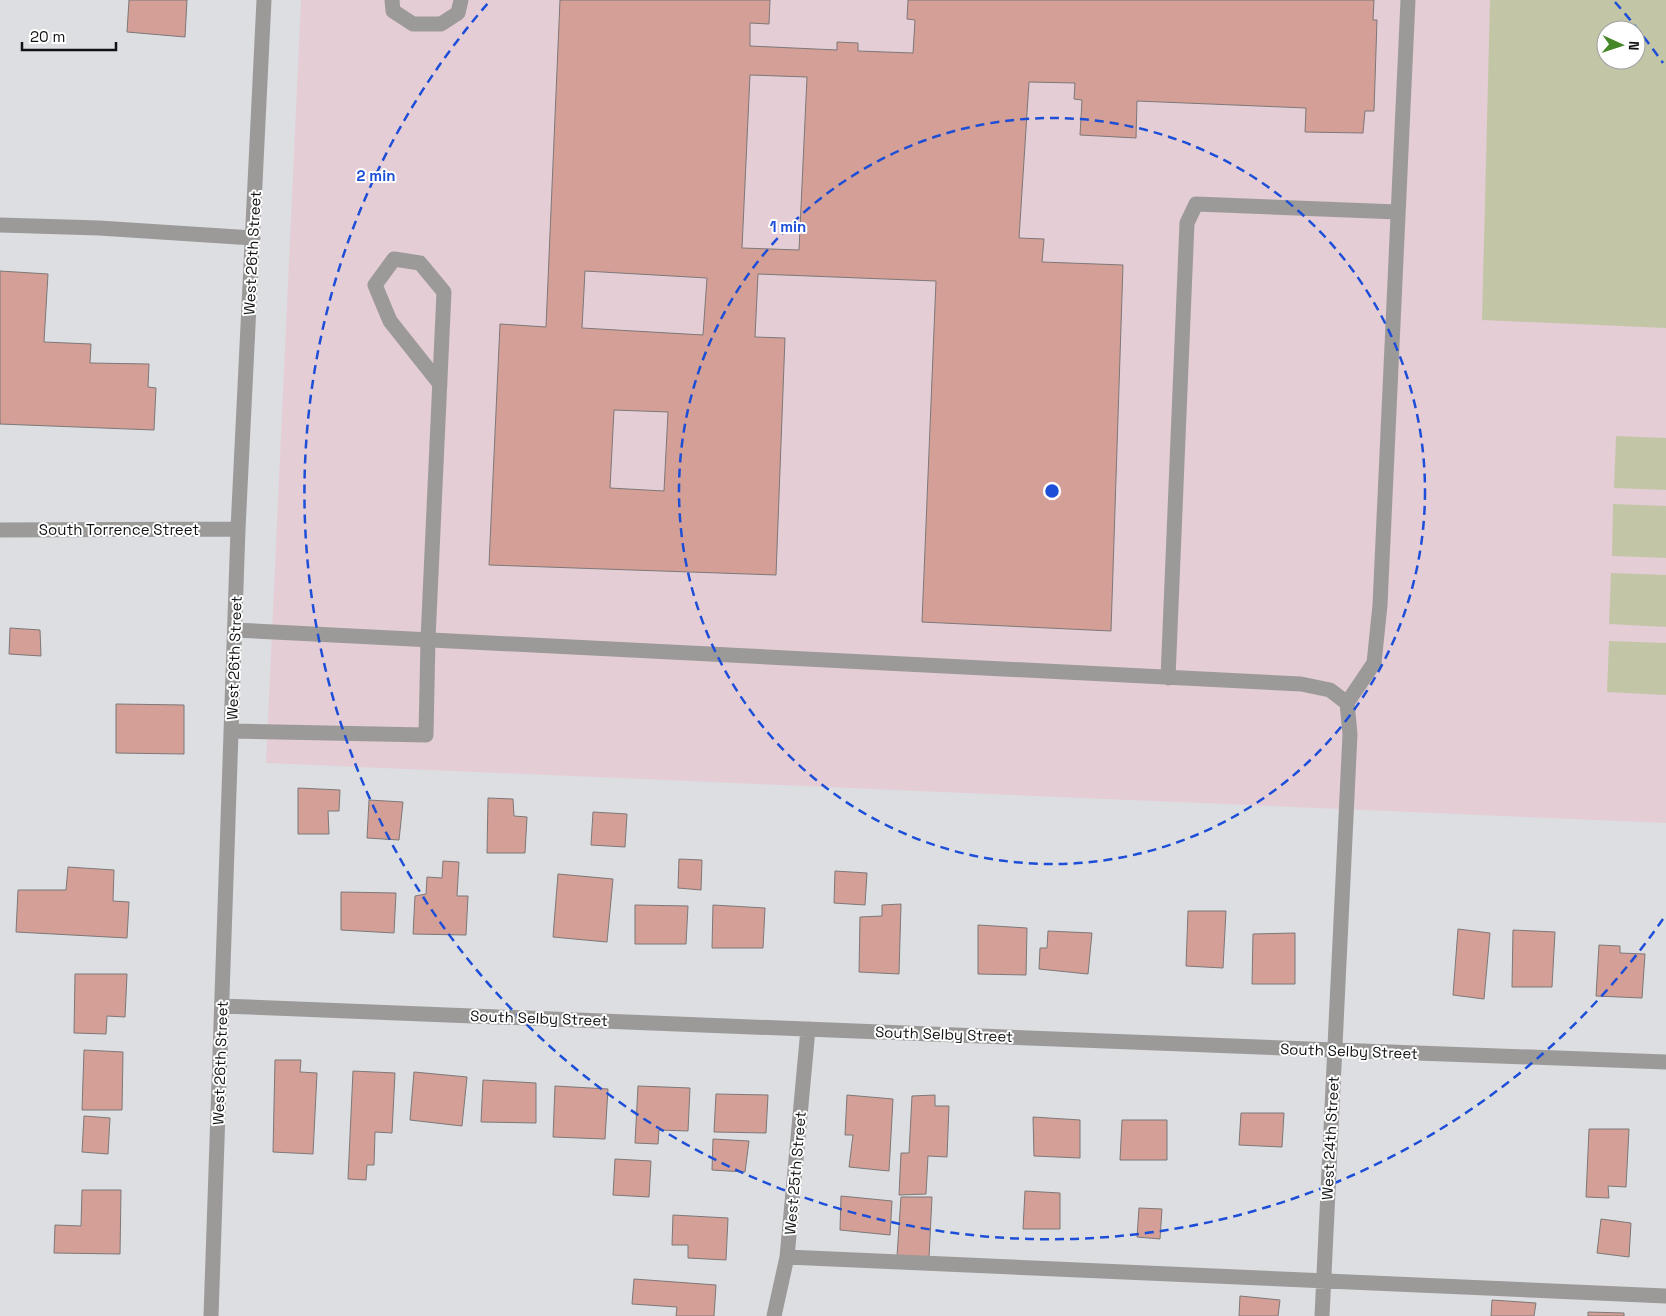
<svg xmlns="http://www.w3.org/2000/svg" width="1666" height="1316" font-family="'Space Grotesk',sans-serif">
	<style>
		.education { fill: #e5cdd6; fill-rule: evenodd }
		.green { fill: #c3c6a6; fill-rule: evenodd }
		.building { fill: #d39f97; stroke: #7d7877; fill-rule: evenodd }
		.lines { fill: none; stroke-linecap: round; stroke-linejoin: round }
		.minor { stroke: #9c9a99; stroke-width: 15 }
		.ring { fill: none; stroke: #1d4ed8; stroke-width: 2.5; stroke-dasharray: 9 6 }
		.labels { text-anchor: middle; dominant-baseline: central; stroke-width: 4; stroke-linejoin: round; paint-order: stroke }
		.street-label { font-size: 15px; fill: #111213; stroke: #fff }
		.centre { fill: #1d4ed8; stroke: #fff; stroke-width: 2.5 }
		.ring-label { font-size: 15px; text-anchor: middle; font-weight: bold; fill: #1d4ed8; stroke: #fff; stroke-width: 4; stroke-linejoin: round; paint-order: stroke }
	</style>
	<rect width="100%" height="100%" fill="#dcdee2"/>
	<!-- education -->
	<path class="education" d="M301,0H1666V823L266,763ZM1606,30H1636V60H1606Z"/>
	<!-- green -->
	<path class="green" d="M1490,0H1666V328L1482,320ZM1606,30H1636V60H1606Z
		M1616,436L1666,438V490L1614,488Z
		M1613,504L1666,506V558L1612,556Z
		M1611,573L1666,575V627L1609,624Z
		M1609,641L1666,643V695L1607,692Z"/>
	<!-- building -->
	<path class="building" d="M129,0H187L185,37L127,32Z
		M560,0H770L769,24L750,23V46L837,50V42L858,43V51L913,53L915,20L907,19L908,0H1374L1373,20H1377L1374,111H1365L1363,133L1305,132L1306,108L1137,101L1136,138L1080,135L1082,100L1074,99L1075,83L1029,82L1019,238L1044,239L1042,262L1123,265L1111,631L922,622L936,281L758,274L755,337L785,338L776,575L489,565L500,324L546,327ZM750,75L807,77L799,250L742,248ZM585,271L707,278L703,335L582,328ZM614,410L668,412L664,491L610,488Z
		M0,271L48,274L44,342L91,344L90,363L149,364L148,387L156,388L154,430L0,424Z
		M10,628L40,630L41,656L9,654Z
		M116,704L184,705V754L116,753Z
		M298,788L340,790L339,811H328L329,834H298Z
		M488,798L513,799L514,816L527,817L525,853H487Z
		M369,800L403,802L399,840L367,838Z
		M593,812L627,814L625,847L591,845Z
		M679,859L702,860L701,890L678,888Z
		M443,861L459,862L457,896H468L466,935L413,934L415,896L426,894L427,877L442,878Z
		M68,867L114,870L113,901L129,902L127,938L16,932L18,890H66Z
		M835,871L867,873L865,905L834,903Z
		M558,874L613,879L607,942L553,937Z
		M341,892L396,893L394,933L341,930Z
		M901,904L899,974L859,972L860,917L882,916V905Z
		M635,905L688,906L686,944H635Z
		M713,905L765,908L763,948H712Z
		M1188,911H1226L1223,968L1186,966Z
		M978,925L1027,928L1026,975L978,974Z
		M1458,929L1490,933L1484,999L1453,995Z
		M1513,930L1555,932L1552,987H1512Z
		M1048,931L1092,933L1088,974L1039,969L1040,948H1047Z
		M1295,933V984H1252L1253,934Z
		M1599,945L1620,946V953L1645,954L1642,998L1596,996Z
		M75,974H127L125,1017L107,1016L106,1034L74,1033Z
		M84,1050L123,1052L122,1110H82Z
		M275,1060H301L300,1072L317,1073L313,1154L273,1152Z
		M353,1071L395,1073L392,1133L375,1132L374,1165H367L366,1180L348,1179Z
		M414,1072L467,1077L462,1126L410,1120Z
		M483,1080L536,1083V1123L481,1122Z
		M555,1086L608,1089L605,1139L553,1137Z
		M638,1086L690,1088L688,1131L659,1130L658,1144L635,1143Z
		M716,1094L768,1095L766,1133L714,1132Z
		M847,1095L893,1099L889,1171L849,1167L853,1135H845Z
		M935,1095V1106H949L947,1157L928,1156L926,1194L899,1195L901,1153H909L912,1096Z
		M1241,1113H1284L1282,1147L1239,1145Z
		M84,1116L110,1118L108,1154L82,1152Z
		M1033,1117L1080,1120V1158L1034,1156Z
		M1122,1120H1167V1160H1120Z
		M1589,1129H1629L1626,1187L1608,1186L1609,1198L1586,1197Z
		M713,1139L749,1141L745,1172L712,1170Z
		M615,1159L651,1161L649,1197L613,1195Z
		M82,1190H121L120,1254L54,1253L55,1225L81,1226Z
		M1025,1191L1060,1193V1229H1023Z
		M841,1196L892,1201L890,1235L840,1230Z
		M901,1197H932L929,1258L897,1256Z
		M1139,1208L1162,1209L1160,1239L1137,1237Z
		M673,1215L728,1218L726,1260L688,1258V1245H672Z
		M1601,1219L1631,1223L1629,1257L1597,1253Z
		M634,1279L716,1285L714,1316H676L677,1307L632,1304Z
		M1240,1296L1280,1300L1278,1316H1239Z
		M1492,1300L1536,1303L1534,1316H1491Z
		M1588,1312L1624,1313V1316H1588Z"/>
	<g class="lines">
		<!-- minor -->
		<path class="minor" d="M392,0L393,11L413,24H441L458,13L461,0
			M0,225L99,228L253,238
			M0,530L238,529
			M235,630L1301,684L1330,690L1347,703L1350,734L1322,1316
			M1168,678L1187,223L1196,204L1398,212
			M1347,703L1374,663L1380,605L1408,0
			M231,731L426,735L428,639L444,292L420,263L394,259L375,285L390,321L440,384
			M222,1006L1335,1050L1666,1062
			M787,1257L1666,1296
			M211,1316L238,529L264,0
			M774,1316L787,1257L808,1029"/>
	</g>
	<!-- distance rings -->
	<g class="ring">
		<circle cx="1052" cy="491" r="373"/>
		<path d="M1663 919A746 746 0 1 1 489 2M1615 2A746 746 0 0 1 1663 63"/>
	</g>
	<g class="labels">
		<!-- street labels -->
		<g class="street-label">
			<text transform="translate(252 253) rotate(-87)">West 26th Street</text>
			<text x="119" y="529">South Torrence Street</text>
			<text transform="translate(234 658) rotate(-88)">West 26th Street</text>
			<text transform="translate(539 1018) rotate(2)">South Selby Street</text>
			<text transform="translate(944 1034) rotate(2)">South Selby Street</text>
			<text transform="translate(1349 1051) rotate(2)">South Selby Street</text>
			<text transform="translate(220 1063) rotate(-88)">West 26th Street</text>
			<text transform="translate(1330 1138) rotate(-87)">West 24th Street</text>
			<text transform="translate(795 1173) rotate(-85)">West 25th Street</text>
		</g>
	</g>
	<circle cx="1052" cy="491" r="8" class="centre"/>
	<g class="ring-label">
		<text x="376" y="181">2 min</text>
		<text x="788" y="232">1 min</text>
	</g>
	<!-- north arrow -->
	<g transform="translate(1621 45) rotate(93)"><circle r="24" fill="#ffffff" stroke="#a0a0a1"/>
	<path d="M0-4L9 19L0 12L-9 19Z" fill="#458627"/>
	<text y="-8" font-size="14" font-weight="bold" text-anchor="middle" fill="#111213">N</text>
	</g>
	<!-- scale -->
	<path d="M22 42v8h94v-8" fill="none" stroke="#111213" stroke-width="2.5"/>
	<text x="30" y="42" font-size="15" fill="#111213" stroke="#ffffff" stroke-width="4" paint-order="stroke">20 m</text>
</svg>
